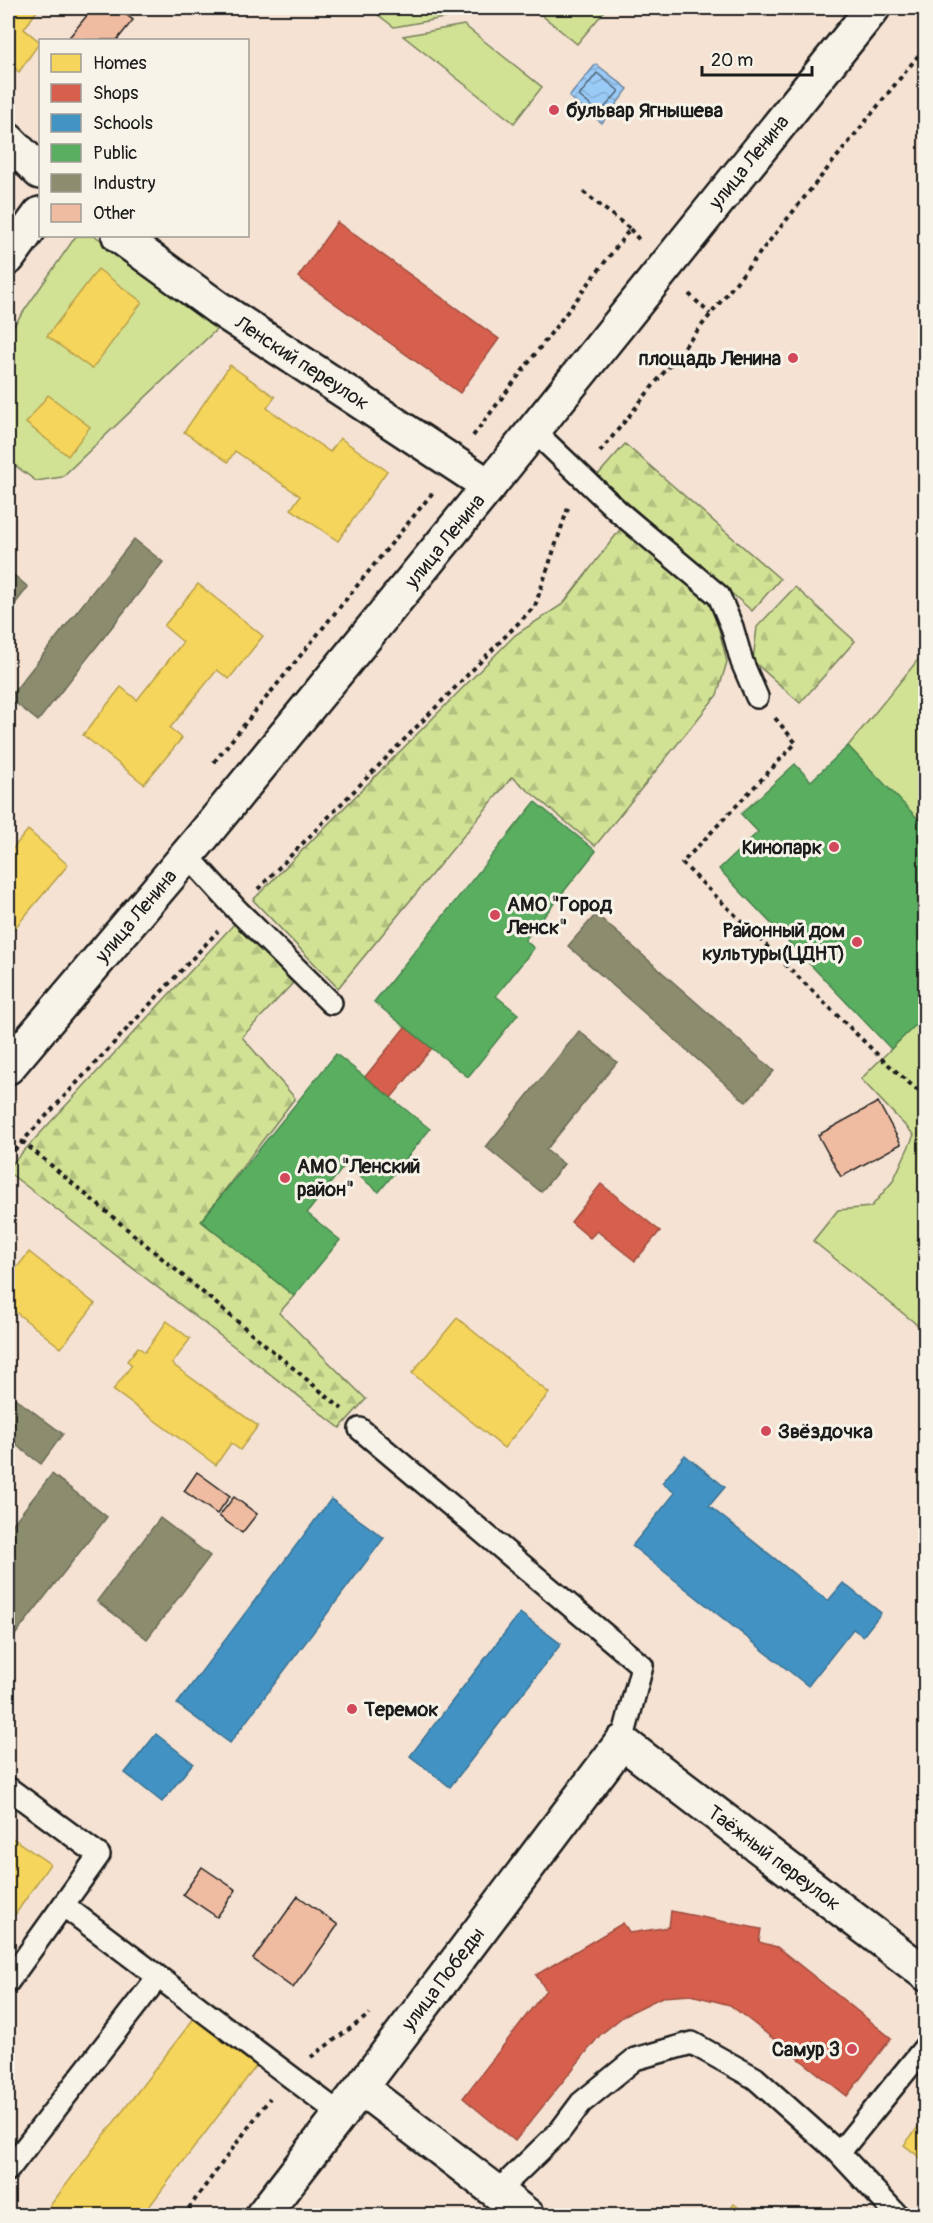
<svg xmlns="http://www.w3.org/2000/svg" width="933" height="2223" font-family="Pangolin,sans-serif">
	<style>
		.green { fill: #d1e295; stroke: #767f58; stroke-width: 1.5 }
		.forest { fill: url(#forest-firs); stroke: #767f58; stroke-width: 1.5 }
		.water { fill: url(#water-waves); stroke: #68849f; stroke-width: 1.5 }
		.homes { fill: #f6d55c; stroke: #b59e49; stroke-width: 1.5 }
		.shops { fill: #d6604d; stroke: #9e4c3e; stroke-width: 1.5 }
		.schools { fill: #4393c3; stroke: #376f91; stroke-width: 1.5 }
		.public { fill: #5aae61; stroke: #47824c; stroke-width: 1.5 }
		.industry { fill: #8c8c6e; stroke: #6a6a55; stroke-width: 1.5 }
		.lines { fill: none; stroke-linecap: round; stroke-linejoin: round }
		.shore { stroke: #4e6273; stroke-width: 1.5 }
		.building { fill: #f0bca1; stroke: #1c1c1c; stroke-width: 1.5 }
		.lane-casing { stroke: #1c1c1c; stroke-width: 26 }
		.street-casing { stroke: #1c1c1c; stroke-width: 38 }
		.secondary-casing { stroke: #1c1c1c; stroke-width: 38 }
		.path { stroke: #1c1c1c; stroke-width: 4; stroke-dasharray: 4.5 4.5; stroke-linecap: butt }
		.lane { stroke: #f7f3e8; stroke-width: 21 }
		.street { stroke: #f7f3e8; stroke-width: 33 }
		.secondary { stroke: #f7f3e8; stroke-width: 33 }
		.poi-dot { fill: #d1495b; stroke: #f7f3e8; stroke-width: 2 }
		.labels { text-anchor: middle; dominant-baseline: central; stroke-width: 6; stroke-linejoin: round; paint-order: stroke }
		.poi-label { font-size: 20px; font-weight: bold; fill: #1c1c1c; stroke: #f7f3e8; text-anchor: start }
		.street-label { font-size: 20px; fill: #1c1c1c; stroke: #f7f3e8 }
	</style>
	<defs>
		<pattern id="forest-firs" width="22" height="20" patternUnits="userSpaceOnUse" patternTransform="scale(1.5)"><rect width="22" height="20" fill="#d1e295"/><path d="M5 1l3.5 6h-7zM16 11l3.5 6h-7z" fill="#b3c180"/></pattern>
		<pattern id="water-waves" width="16" height="10" patternUnits="userSpaceOnUse" patternTransform="scale(1.5)"><rect width="16" height="10" fill="#9acaf6"/><path d="M0 5q4-4 8 0t8 0" fill="none" stroke="#84add2"/></pattern>
	</defs>
	<rect width="100%" height="100%" fill="#f5e2d3"/>
	<filter id="ink" filterUnits="userSpaceOnUse"><feTurbulence type="fractalNoise" baseFrequency=".0167" numOctaves="2"/><feDisplacementMap in="SourceGraphic" scale="12" xChannelSelector="R" yChannelSelector="G"/><feConvolveMatrix kernelMatrix="1 2 1 2 8 2 1 2 1" color-interpolation-filters="sRGB"/></filter>
	<g filter="url(#ink)">
		<!-- green -->
		<path class="green" d="M369,8H445L455,16L394,27Z
			M533,8H607L577,44Z
			M464,25L542,87L514,123L403,36Z
			M76,236H95L222,324L62,477L36,481L8,460V334Z
			M925,651V827L848,746Z
			M925,1015V1331L813,1241L838,1210L871,1207L893,1181L914,1135L861,1079Z"/>
		<!-- forest -->
		<path class="forest" d="M625,444L780,579L752,611L597,476Z
			M622,527L711,597L727,662L717,695L595,846L512,777L338,988L253,900L515,635L563,604Z
			M795,587L855,641L800,703L753,661L757,627Z
			M235,923L293,983L242,1037L295,1098L201,1221L294,1296L279,1313L366,1399L340,1428L8,1172V1168Z"/>
		<!-- water -->
		<path class="water" d="M596,64L628,89L602,123L569,97Z"/>
		<!-- homes -->
		<path class="homes" d="M8,8H39L24,29L40,42L19,72L8,64Z
			M98,269L142,302L92,369L47,336Z
			M230,365L275,397L267,408L330,452L340,438L387,471L338,541L291,509L300,496L235,451L228,462L184,432Z
			M48,395L90,427L68,456L26,423Z
			M198,584L263,636L229,679L217,670L170,728L182,738L144,784L83,735L121,687L137,700L183,642L164,626Z
			M28,830L68,865L8,936V854Z
			M29,1252L95,1304L61,1348L8,1306V1279Z
			M457,1318L549,1393L504,1448L412,1373Z
			M167,1321L190,1339L172,1364L258,1426L240,1450L231,1443L216,1465L113,1390L132,1365L127,1361L138,1347L145,1352Z
			M8,1835L50,1864L8,1925Z
			M195,2017L257,2065L142,2216H42Z
			M926,2117V2162L904,2145Z
			M734,2204L749,2216H725Z"/>
		<!-- shops -->
		<path class="shops" d="M337,222L499,339L460,393L298,277Z
			M405,1027L432,1048L391,1098L365,1077Z
			M601,1184L660,1231L635,1261L597,1231L590,1238L571,1222Z
			M671,1911L761,1929L759,1942L777,1947L891,2038L847,2096L730,2005L691,1995L662,1997L625,2015L600,2035L515,2141L463,2098L546,1990L536,1975L623,1923L630,1933L669,1927Z"/>
		<!-- schools -->
		<path class="schools" d="M685,1455L725,1487L709,1506L828,1601L843,1583L881,1613L863,1636L853,1629L808,1686L632,1546L675,1493L662,1483Z
			M331,1499L384,1538L230,1743L177,1704Z
			M520,1613L561,1644L450,1787L410,1756Z
			M156,1734L193,1763L162,1802L125,1773Z"/>
		<!-- public -->
		<path class="public" d="M848,746L926,827V1015L891,1049L719,869L758,832L741,814L795,764L811,781Z
			M535,802L596,851L525,940L534,948L496,996L518,1014L468,1077L374,1002Z
			M336,1054L430,1129L379,1192L345,1165L307,1213L340,1240L294,1296L201,1221Z"/>
		<!-- industry -->
		<path class="industry" d="M134,539L163,562L38,721L9,698Z
			M8,570L28,587L8,613Z
			M596,914L774,1071L746,1102L568,946Z
			M579,1031L617,1062L546,1150L564,1164L541,1192L486,1147Z
			M8,1393L63,1434L41,1464L8,1439Z
			M52,1474L107,1517L8,1644V1530Z
			M160,1518L210,1556L147,1639L97,1601Z"/>
		<g class="lines">
			<!-- shore -->
			<path class="shore" d="M597,73L619,91L600,113L579,96Z"/>
		</g>
		<!-- building -->
		<path class="building" d="M93,8H117L133,20L117,40H67Z
			M878,1102L901,1144L841,1177L818,1135Z
			M197,1472L230,1496L217,1514L184,1491Z
			M234,1497L257,1514L242,1533L219,1516Z
			M202,1867L236,1890L217,1917L183,1894Z
			M298,1896L338,1925L293,1988L253,1959Z"/>
		<g class="lines">
			<defs>
				<path id="lane" d="M534,431L620,513L719,596L732,627L742,662L757,697
					M187,855L237,910L331,1003
					M360,1429L642,1666L622,1742
					M8,1788L99,1855L8,1982
					M63,1905L340,2114
					M839,2153L926,2046
					M8,2170L158,1977
					M497,2192L560,2131L581,2103L635,2059L692,2043L755,2078L839,2153L898,2216"/>
				<path id="street" d="M8,140L40,172
					M119,236L218,308L489,486
					M8,258L40,214
					M361,2088L528,2216
					M262,2216L361,2088L622,1742L926,1974"/>
				<path id="secondary" d="M8,1067L198,842L489,486L873,8"/>
			</defs>
			<!-- lane casing -->
			<use href="#lane" class="lane-casing"/>
			<!-- street casing -->
			<use href="#street" class="street-casing"/>
			<!-- secondary casing -->
			<use href="#secondary" class="secondary-casing"/>
			<!-- path -->
			<path class="path" d="M630,229L641,242
				M689,294L710,314
				M473,436L630,229L582,191
				M600,452L926,46
				M775,718L796,743L682,863L881,1058L926,1098
				M214,762L434,491
				M258,889L535,606L569,505
				M22,1141L342,1409
				M8,1157L218,931
				M311,2057L370,2014
				M183,2216L270,2098"/>
			<!-- lane -->
			<use href="#lane" class="lane"/>
			<!-- street -->
			<use href="#street" class="street"/>
			<!-- secondary -->
			<use href="#secondary" class="secondary"/>
		</g>
	</g>
	<!-- markers -->
	<g class="poi-dot">
		<circle cx="554" cy="110" r="6"/>
		<circle cx="793" cy="358" r="6"/>
		<circle cx="834" cy="847" r="6"/>
		<circle cx="495" cy="915" r="6"/>
		<circle cx="857" cy="942" r="6"/>
		<circle cx="285" cy="1178" r="6"/>
		<circle cx="766" cy="1431" r="6"/>
		<circle cx="352" cy="1709" r="6"/>
		<circle cx="852" cy="2049" r="6"/>
	</g>
	<g class="labels">
		<!-- poi labels -->
		<g class="poi-label">
			<text x="566" y="110">бульвар Ягнышева</text>
			<text x="781" y="358" text-anchor="end">площадь Ленина</text>
			<text x="822" y="847" text-anchor="end">Кинопарк</text>
			<text x="507" y="904">АМО "Город<tspan x="507" dy="23">Ленск"</tspan></text>
			<text x="845" y="930" text-anchor="end">Районный дом<tspan x="845" dy="23">культуры(ЦДНТ)</tspan></text>
			<text x="297" y="1166">АМО "Ленский<tspan x="297" dy="23">район"</tspan></text>
			<text x="778" y="1431">Звёздочка</text>
			<text x="364" y="1709">Теремок</text>
			<text x="840" y="2049" text-anchor="end">Самур 3</text>
		</g>
		<!-- street labels -->
		<g class="street-label">
			<text transform="translate(749 162) rotate(-51)">улица Ленина</text>
			<text transform="translate(302 363) rotate(33)">Ленский переулок</text>
			<text transform="translate(445 541) rotate(-51)">улица Ленина</text>
			<text transform="translate(136 916) rotate(-50)">улица Ленина</text>
			<text transform="translate(774 1858) rotate(37)">Таёжный переулок</text>
			<text transform="translate(443 1979) rotate(-53)">улица Победы</text>
		</g>
	</g>
	<!-- margin -->
	<rect width="933" height="2223" fill="none" stroke="#f7f3e8" stroke-width="30"/>
	<rect x="15" y="15" width="903" height="2193" fill="none" stroke="#1c1c1c" stroke-width="2" filter="url(#ink)"/>
	<!-- legend -->
	<rect x="39" y="39" width="210" height="198" fill="#f7f3e8" stroke="#9f9d96" stroke-width="1.5"/>
	<rect x="51" y="54" width="30" height="18" fill="#f6d55c" stroke="#9f9d96" stroke-width="1.5"/>
	<text x="93" y="69" font-size="18" fill="#1c1c1c">Homes</text>
	<rect x="51" y="84" width="30" height="18" fill="#d6604d" stroke="#9f9d96" stroke-width="1.5"/>
	<text x="93" y="99" font-size="18" fill="#1c1c1c">Shops</text>
	<rect x="51" y="114" width="30" height="18" fill="#4393c3" stroke="#9f9d96" stroke-width="1.5"/>
	<text x="93" y="129" font-size="18" fill="#1c1c1c">Schools</text>
	<rect x="51" y="144" width="30" height="18" fill="#5aae61" stroke="#9f9d96" stroke-width="1.5"/>
	<text x="93" y="159" font-size="18" fill="#1c1c1c">Public</text>
	<rect x="51" y="174" width="30" height="18" fill="#8c8c6e" stroke="#9f9d96" stroke-width="1.5"/>
	<text x="93" y="189" font-size="18" fill="#1c1c1c">Industry</text>
	<rect x="51" y="204" width="30" height="18" fill="#f0bca1" stroke="#9f9d96" stroke-width="1.5"/>
	<text x="93" y="219" font-size="18" fill="#1c1c1c">Other</text>
	<!-- scale -->
	<path d="M702 66v9h110v-9" fill="none" stroke="#1c1c1c" stroke-width="3"/>
	<text x="711" y="66" font-size="18" fill="#1c1c1c" stroke="#f7f3e8" stroke-width="4.5" paint-order="stroke">20 m</text>
</svg>
